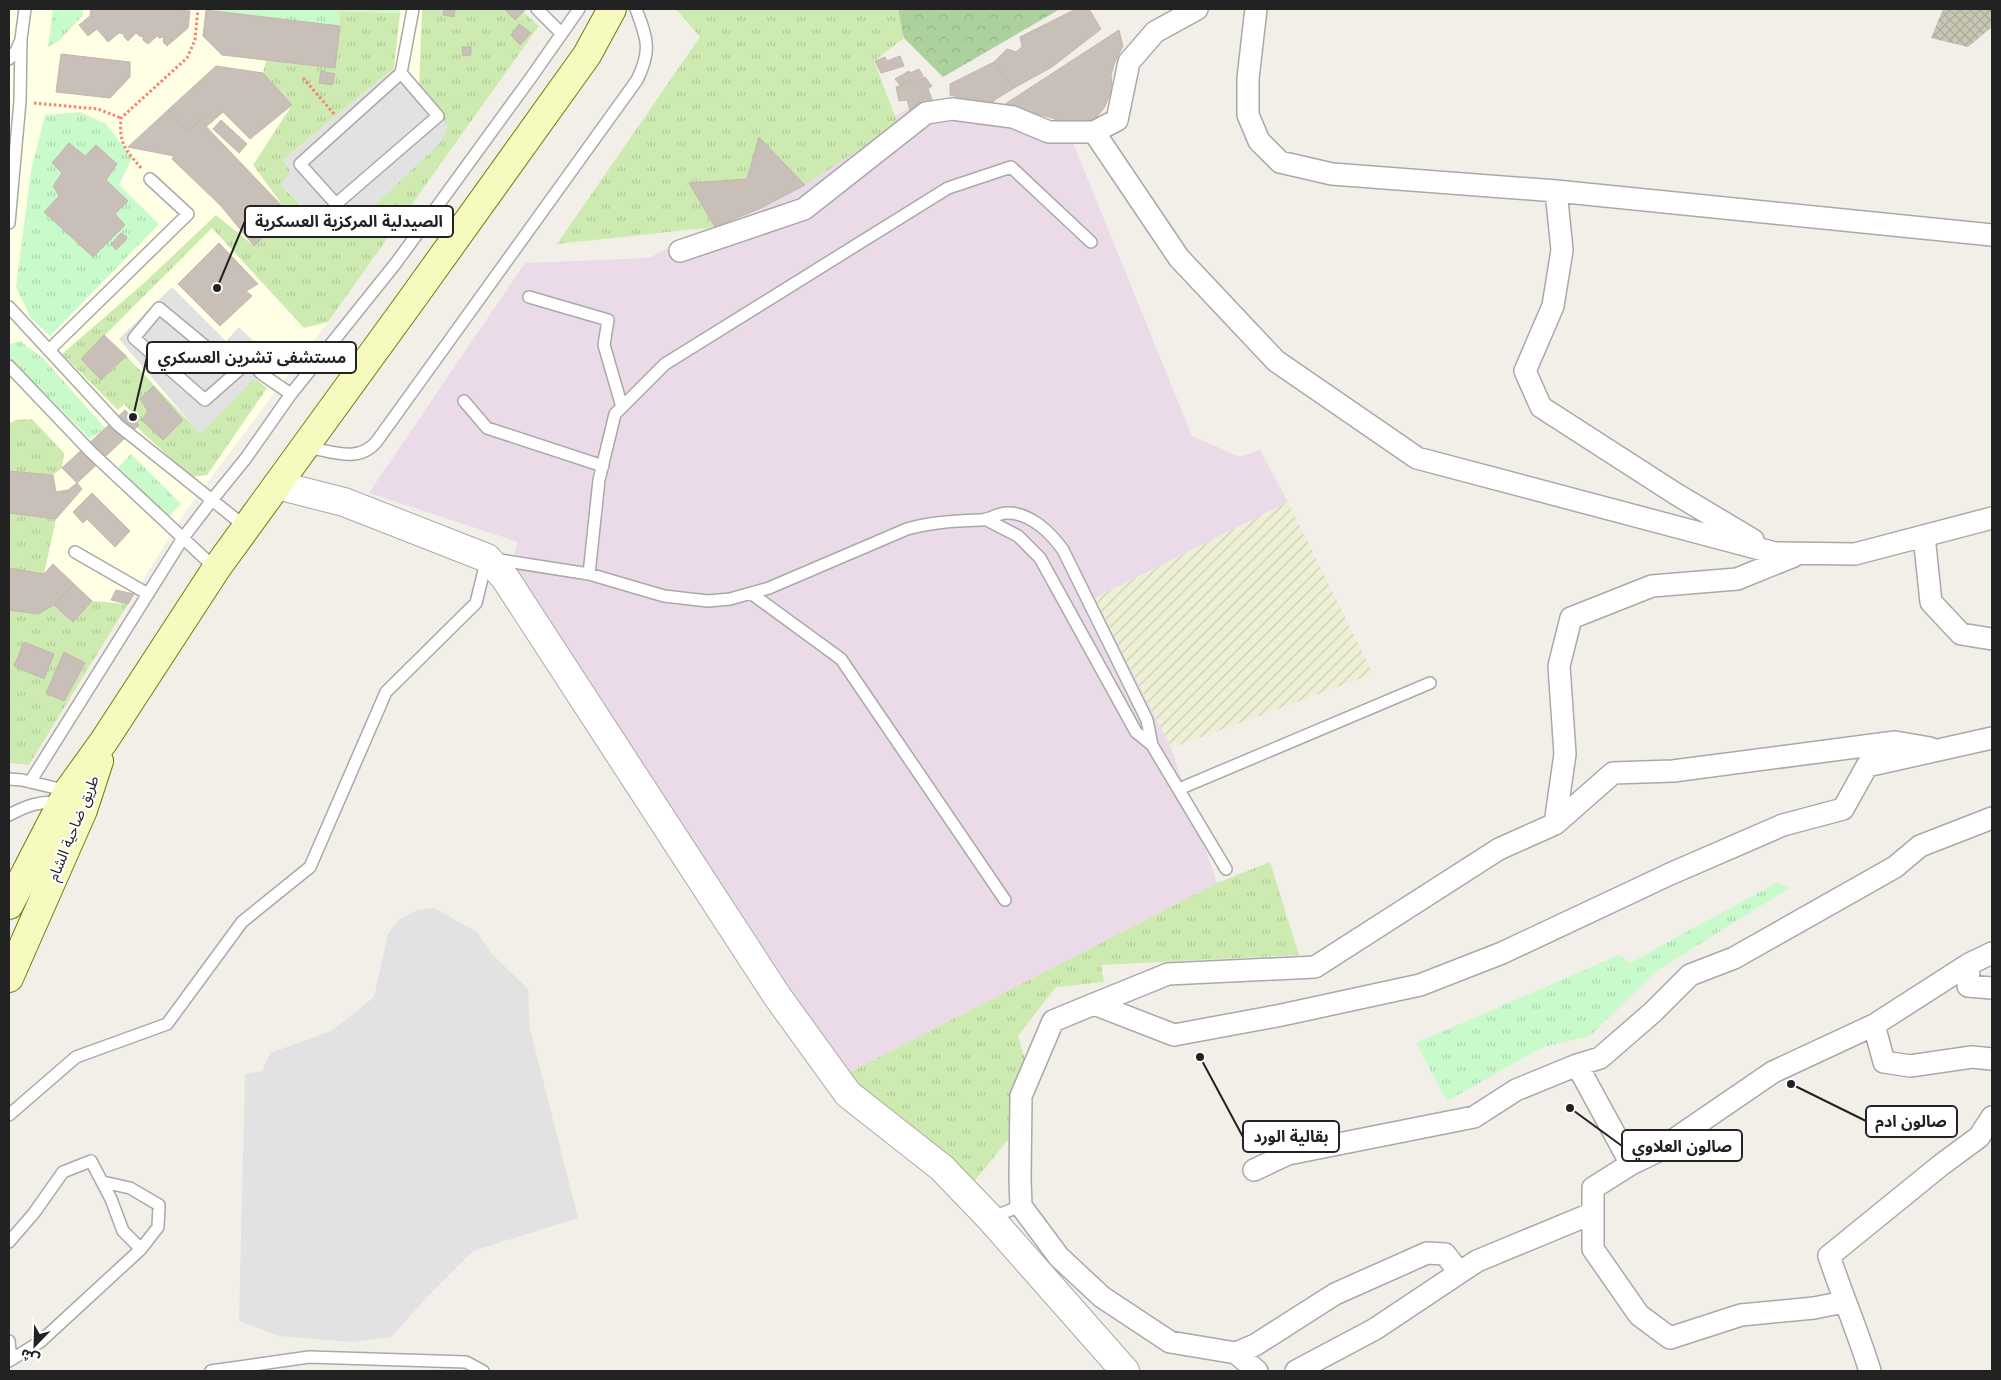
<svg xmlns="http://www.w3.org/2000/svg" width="2001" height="1380" font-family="Arial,'Noto Sans Arabic',sans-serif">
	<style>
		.industrial { fill: #ebdbe8 }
		.education { fill: #ffffe5 }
		.construction { fill: url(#construction-cross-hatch) }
		.farmland { fill: url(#farmland-furrows) }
		.grass { fill: url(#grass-tufts) }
		.forest { fill: url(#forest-crowns) }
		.park { fill: url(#park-tufts) }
		.parking { fill: #e2e2e2 }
		.building { fill: #c7bfb8; stroke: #c4b6ab }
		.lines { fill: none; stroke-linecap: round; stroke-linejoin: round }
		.service-casing { stroke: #a9a9a9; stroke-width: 14 }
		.minor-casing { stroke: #a9a9a9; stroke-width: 24 }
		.tertiary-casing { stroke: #a9a9a9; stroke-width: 30 }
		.secondary-casing { stroke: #707d05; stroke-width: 30 }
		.path { stroke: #fa8072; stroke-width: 3; stroke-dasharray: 2.5 2.5; stroke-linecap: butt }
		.service { stroke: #fff; stroke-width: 11 }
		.minor { stroke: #fff; stroke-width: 21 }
		.tertiary { stroke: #fff; stroke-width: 28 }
		.secondary { stroke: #f7fabf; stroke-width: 28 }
		.labels { text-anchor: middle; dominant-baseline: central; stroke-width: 4; stroke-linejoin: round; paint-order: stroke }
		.street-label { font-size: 15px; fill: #222; stroke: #fff }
		.leader { fill: none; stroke: #222; stroke-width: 2 }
		.callout-dot { fill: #222; stroke: #fff; stroke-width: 2 }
		.callout { fill: #fff; stroke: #222; stroke-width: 2 }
		.callout-label { font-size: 16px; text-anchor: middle; font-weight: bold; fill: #222 }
	</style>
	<defs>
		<pattern id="construction-cross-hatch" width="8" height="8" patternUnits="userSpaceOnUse" patternTransform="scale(1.25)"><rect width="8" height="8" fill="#c7c7b4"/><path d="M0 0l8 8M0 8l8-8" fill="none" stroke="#abab9a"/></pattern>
		<pattern id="farmland-furrows" width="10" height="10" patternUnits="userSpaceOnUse" patternTransform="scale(1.25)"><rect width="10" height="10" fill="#eef0d5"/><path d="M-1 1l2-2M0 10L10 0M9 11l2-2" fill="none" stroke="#ccceb7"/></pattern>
		<pattern id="grass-tufts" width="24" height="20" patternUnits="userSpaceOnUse" patternTransform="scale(1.25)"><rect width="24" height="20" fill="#cdebb0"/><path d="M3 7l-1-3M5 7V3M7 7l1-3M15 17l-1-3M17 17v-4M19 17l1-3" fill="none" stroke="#b0c997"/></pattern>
		<pattern id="forest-crowns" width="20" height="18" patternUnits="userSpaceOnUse" patternTransform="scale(1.25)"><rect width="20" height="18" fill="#add19e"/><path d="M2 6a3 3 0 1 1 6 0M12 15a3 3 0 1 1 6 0" fill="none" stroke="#95b388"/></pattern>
		<pattern id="park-tufts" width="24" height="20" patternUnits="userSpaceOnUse" patternTransform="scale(1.25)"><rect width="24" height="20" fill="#c8facc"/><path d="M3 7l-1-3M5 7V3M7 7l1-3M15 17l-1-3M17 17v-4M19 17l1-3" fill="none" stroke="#acd6af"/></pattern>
	</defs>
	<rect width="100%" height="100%" fill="#f2efe9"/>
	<!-- industrial -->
	<path class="industrial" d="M927,99L1067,128L1192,436L1240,457L1260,450L1288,502L1095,598L1171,748L1217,883L833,1081L506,581L518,542L369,493L525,263L649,258L797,182L887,120Z"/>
	<!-- education -->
	<path class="education" d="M9,9H520L539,26L328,322L185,512L29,765L9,763Z"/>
	<!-- construction -->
	<path class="construction" d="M1943,9H1992V27L1968,47L1931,38Z"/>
	<!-- farmland -->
	<path class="farmland" d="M1288,502L1373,674L1171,748L1095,598Z"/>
	<!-- grass -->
	<path class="grass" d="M422,9H520L539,26L328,322L304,328L212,228L81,359L101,380L126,356L200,433L254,378L267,388L207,475L191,477L126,417L131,411L124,404L118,410L62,354L144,283L216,215L254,246L277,224V209L283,206L253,165L292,105L263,73L266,60L335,68L340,26L339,11L400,13L394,68L283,160L291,172L281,185L326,230L339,221L419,88Z
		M676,9H898L904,38L874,61L898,124L805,185L759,138L747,179L689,183L715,227L557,244L700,37Z
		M32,419L64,453L62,468L53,475L9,471V423L16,420Z
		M9,513L56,519L44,574L9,568Z
		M92,601L128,604L29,765L9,763V610L38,614L54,605L73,622Z
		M1270,862L1299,955L1101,965L1104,982L1056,987L1018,1036L1028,1069L1011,1136L963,1195L833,1081L1217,883Z"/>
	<!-- forest -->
	<path class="forest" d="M898,9H1060L943,77L904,38Z"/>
	<!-- park -->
	<path class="park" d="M53,9H83V15L60,40L48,47Z
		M201,9H401L400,13L339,11L340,26Z
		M80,112L106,124L132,158L119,185L159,224L50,336L31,318L16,287L31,171L45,115Z
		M20,341L43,358L105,428L90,439L15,364L9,357L10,344Z
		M131,454L181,504L168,517L118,467Z
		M1776,883L1791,887L1658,970L1590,1036L1543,1047L1447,1101L1416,1043L1619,955L1630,963Z"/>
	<!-- parking -->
	<path class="parking" d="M394,68L419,88L448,126L440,143L348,231L339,221L327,230L280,184L291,172L283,160Z
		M172,287L226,341L239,327L275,363L257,380L254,378L200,434L119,339Z
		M434,908L477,932L490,952L528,989L530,1029L578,1218L473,1251L428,1296L391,1337L352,1342L279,1336L239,1321L245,1074L262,1071L270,1053L332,1031L374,997L388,934L398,920L417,910Z"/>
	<!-- building -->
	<path class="building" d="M91,9H169L190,11L188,28L167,46L163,42L164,37L159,38L157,36L148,44L143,40V35L141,37L136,33L128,41L124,37V34L119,33L108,42L97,29L88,36L79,25L90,16Z
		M444,9H455L454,17L443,15Z
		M504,9H526L515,20Z
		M1076,9H1089L1101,29L1052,67L1014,88L994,62L1007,49L1016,52L1022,47L1020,37Z
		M206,10L340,26L335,68L222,55L203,36Z
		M519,24L531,33L520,45L511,35Z
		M1119,30L1123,46L1115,62L1111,75L1112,90L1104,108L1095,119L1083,124L1062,122L1049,117L1002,106Z
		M462,47H471V55L463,56Z
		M61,54L130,62V77L110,98L56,92Z
		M900,56L904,66L881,73L875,61L885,57L887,61Z
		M994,62L1014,88L996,99L990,105L950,95V84Z
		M216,66L263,73L292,105L250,139L223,112L207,126L200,120L188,131L168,110Z
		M919,69L923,76L900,85L895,79L909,71L910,73Z
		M321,71L335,74L332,85L319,83Z
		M925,77L932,86L928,89L934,104L911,114L907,100L899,101L896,87Z
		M168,110L188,131L200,120L283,207L277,209V224L254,246L221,206L172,159L174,156L128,147Z
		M221,120L247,144L239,153L213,129Z
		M759,137L805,185L761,208L715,227L689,183L747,179Z
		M69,143L85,156L96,145L117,164L106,180L128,201L115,214L125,225L93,257L44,212L59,196L53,186L62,173L52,163Z
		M121,233L127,237L126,240L116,250L111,244Z
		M219,243L258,284L246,291L252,296L220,326L178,284Z
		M104,335L126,356L101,380L81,359Z
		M153,386L183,420L163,440L142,420L148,411L140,399Z
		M125,410L139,425L77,483L62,468Z
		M9,471L53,475L56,492L68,490L77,483L82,489L56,519L9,513Z
		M92,493L130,531L115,547L87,519L83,523L73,512Z
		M53,564L74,584L54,605L38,614L9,610V568L44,574Z
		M74,584L92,601L73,622L54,605Z
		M116,590L134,594L128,604L111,600Z
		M24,642L54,654L44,679L14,666Z
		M64,652L85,663L64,701L46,693Z"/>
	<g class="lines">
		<defs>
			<path id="service" d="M537,9L561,33
				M9,59L16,51L20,42
				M401,73L438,116L336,204L300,164L401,73L413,9
				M9,223L20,101L21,39L25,9
				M529,297L608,320L604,345L622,407
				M9,307L118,425L247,528
				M49,350L188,214L150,179
				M249,361L205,400L134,338L159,308L217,356L249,361L263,375L291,394
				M9,366L91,452L216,569
				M464,401L487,428L603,466
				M307,447C331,451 359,464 377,441L637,80C652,50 647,38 636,9
				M987,520L1018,536L1040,558L1136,732L1152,745
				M75,552L148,594
				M589,574L599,480L615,414L665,364L948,188L1011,167L1091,242
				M752,594L841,659L1005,900
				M9,779L22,780L68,791
				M30,782L183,538L212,500L246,458L291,394L396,263L530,79L579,9
				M1179,789L1430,683
				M9,815C26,806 41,800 61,803
				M9,1115L76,1057L167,1024L242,922L310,867L386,692L476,603L487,558L589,574L664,596L708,601L730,599L769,588L907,529C931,522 955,521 980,520C990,520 998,513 1006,513C1030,512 1051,533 1063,550L1147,720L1152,745L1226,869
				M103,1182L130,1188L159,1205L158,1227L141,1249
				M990,1218L1021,1206
				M9,1242L34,1213L63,1172L91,1161L111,1199L123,1231L141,1249L40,1342L9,1361
				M9,1341L11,1359
				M211,1371L309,1357L466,1362L483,1371"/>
			<path id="minor" d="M1256,9L1248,78V115L1259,141L1280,162L1332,174L1556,191L1992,235
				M1094,132L1117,120L1129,62L1155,32L1197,9
				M1556,191L1562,250L1553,306L1525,371L1541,407L1676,494L1753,540
				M680,251L804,209L926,113L952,109L1013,117L1049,132H1094L1179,258L1276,361L1417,458L1775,553L1855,554L1992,518
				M1924,536L1931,602L1961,634L1992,639
				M1794,556L1737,579L1652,586L1571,618L1559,666L1565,754L1555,824L1613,773L1673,771L1895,742L1930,748
				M1969,964L1968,986L1992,988
				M1094,1004L1168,974L1315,967L1499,849L1555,824
				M1874,1025L1884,1062L1910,1066L1972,1057L1992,1059
				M1577,1065L1631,1164
				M1254,1170L1288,1154L1474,1117L1516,1090L1577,1065L1600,1058L1653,1012L1690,975L1734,958L1895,867L1920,846L1992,818
				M1844,1302L1814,1308L1741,1315L1670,1338L1639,1315L1593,1249V1188L1631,1164L1656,1152L1773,1072L1874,1025L1969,964L1992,953
				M1236,1353L1255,1345L1335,1294L1427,1253L1445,1254L1459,1272
				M1257,1371L1236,1353L1170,1342L1102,1297L1059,1257L1021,1206L1020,1179L1021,1096L1053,1021L1094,1004L1174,1035L1277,1016L1420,985L1502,953L1670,874L1783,825L1843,809L1867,766L1992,738
				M1296,1371L1375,1329L1477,1261L1593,1213
				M1870,1371C1858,1332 1842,1295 1829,1256L1941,1165L1979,1137L1992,1117"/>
			<path id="tertiary" d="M277,485L344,502L487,558L505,578L777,996L848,1094L942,1168L990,1218L1125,1371"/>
			<path id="secondary" d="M9,905L68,791L104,741L216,569L415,295L587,55L612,9
				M9,978L83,810L99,761"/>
		</defs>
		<!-- service casing -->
		<use href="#service" class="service-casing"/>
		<!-- minor casing -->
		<use href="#minor" class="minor-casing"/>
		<!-- tertiary casing -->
		<use href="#tertiary" class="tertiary-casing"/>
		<!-- secondary casing -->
		<use href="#secondary" class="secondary-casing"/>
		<!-- path -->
		<path class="path" d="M303,78L335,115
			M34,103L98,109L121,118
			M141,168C125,149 119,144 121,118L187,58L195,40L198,9"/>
		<!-- service -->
		<use href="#service" class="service"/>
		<!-- minor -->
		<use href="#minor" class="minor"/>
		<!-- tertiary -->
		<use href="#tertiary" class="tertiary"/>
		<!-- secondary -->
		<use href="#secondary" class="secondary"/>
	</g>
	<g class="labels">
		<!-- street labels -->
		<g class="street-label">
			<text transform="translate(73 828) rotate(-68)">طريق ضاحية الشام</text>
		</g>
	</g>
	<!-- callouts -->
	<path class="leader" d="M217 288L245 221M133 417L147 357M1791 1084L1866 1121M1200 1057L1243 1137M1570 1108L1622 1146"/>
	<g class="callout-dot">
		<circle cx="217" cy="288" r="5"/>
		<circle cx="133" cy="417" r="5"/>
		<circle cx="1791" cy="1084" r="5"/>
		<circle cx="1200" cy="1057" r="5"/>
		<circle cx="1570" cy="1108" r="5"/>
	</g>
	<g class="callout">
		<rect x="245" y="206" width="208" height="31" rx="5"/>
		<rect x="147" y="342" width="209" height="31" rx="5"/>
		<rect x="1866" y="1106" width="91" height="31" rx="5"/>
		<rect x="1243" y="1121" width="96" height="31" rx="5"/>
		<rect x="1622" y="1130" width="120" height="31" rx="5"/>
	</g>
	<g class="callout-label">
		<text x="349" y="227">الصيدلية المركزية العسكرية</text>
		<text x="252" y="363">مستشفى تشرين العسكري</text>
		<text x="1911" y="1127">صالون ادم</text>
		<text x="1291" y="1142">بقالية الورد</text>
		<text x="1682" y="1152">صالون العلاوي</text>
	</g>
	<!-- border -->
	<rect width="2001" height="1380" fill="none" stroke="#222222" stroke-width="20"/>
	<!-- north arrow -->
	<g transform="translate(35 1345) rotate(203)" stroke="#ffffff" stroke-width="4" paint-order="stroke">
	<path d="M0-4L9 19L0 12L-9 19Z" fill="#222222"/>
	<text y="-8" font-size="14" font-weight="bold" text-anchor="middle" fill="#222222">ش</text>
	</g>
</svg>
